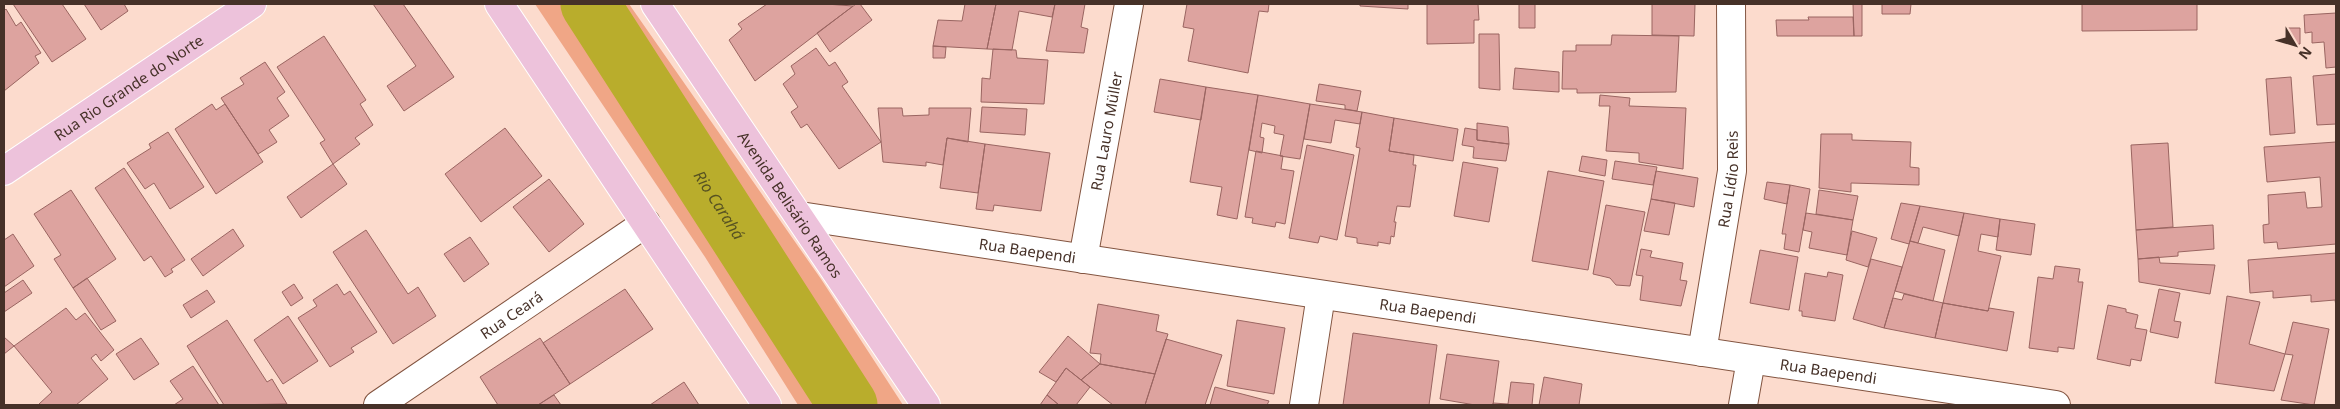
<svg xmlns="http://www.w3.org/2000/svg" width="2340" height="409" font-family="'Noto Sans',sans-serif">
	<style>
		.green { fill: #f0a686 }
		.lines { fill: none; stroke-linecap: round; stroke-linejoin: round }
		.river { stroke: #b9ad2c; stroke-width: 59 }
		.building { fill: #dda39f; stroke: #9a6561 }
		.minor-casing { stroke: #825440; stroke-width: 30 }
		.major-casing { stroke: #fff; stroke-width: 30 }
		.minor { stroke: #fff; stroke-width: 28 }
		.major { stroke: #edc2db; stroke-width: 28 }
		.labels { text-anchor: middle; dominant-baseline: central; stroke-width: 4; stroke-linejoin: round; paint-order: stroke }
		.street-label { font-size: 15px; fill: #463128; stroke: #fcdbcd }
		.water-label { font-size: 16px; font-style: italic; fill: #575222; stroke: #fcdbcd }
	</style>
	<rect width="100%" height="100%" fill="#fcdbcd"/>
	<!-- green -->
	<path class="green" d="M535,4H629L821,279L903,405H798L705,257Z"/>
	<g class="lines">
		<!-- river -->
		<path class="river" id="s1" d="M590,4L848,405"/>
	</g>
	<!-- building -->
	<path class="building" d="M13,4H62L86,39L52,62Z
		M84,4H124L128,11L101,30Z
		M373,4H403L454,77L404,111L387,86L416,66Z
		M767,4H826L853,6L755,81L729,40L742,29L738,24Z
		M856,4H860L872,20L830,52L817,33Z
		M965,4H996L987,49L933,46L938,20L962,21Z
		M996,4H1055L1052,17L1019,11L1012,50L987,49Z
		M1055,4H1085L1081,27L1088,29L1084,53L1046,51Z
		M1187,4H1269L1268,12L1259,11L1248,73L1188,61L1194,29L1183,27Z
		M1360,4H1408V9L1360,6Z
		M1427,4H1478L1479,20H1474V43L1427,44Z
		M1519,4H1535V28H1519Z
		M1652,4H1695L1694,36L1652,35Z
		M1853,4H1862V36H1854Z
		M1882,4H1911L1910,14H1882Z
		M2082,4H2197V30L2082,31Z
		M6,9L16,26L21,22L41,53L35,56L39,63L4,91V11Z
		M2336,13V67L2326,68L2324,42L2312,43V32L2305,33L2304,15Z
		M1808,17H1853L1854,36H1777L1776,20H1809Z
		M2285,28H2300V44L2286,45Z
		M1479,34H1499L1500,90L1479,88Z
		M1612,35L1679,36L1676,92L1577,93V89H1562L1563,51H1576V45H1611Z
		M324,36L366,100L360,104L373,125L355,138L360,144L333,164L320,143L325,140L277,67Z
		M933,46L946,47L945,58H933Z
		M816,48L829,66L835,62L848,82L842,86L881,142L839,169L807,124L801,128L791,112L798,107L783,84L795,74L791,66Z
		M993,49L1016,50L1017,58L1048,60L1044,104L981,102L982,78L990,79Z
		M265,62L285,92L277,98L289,116L269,130L277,142L258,154L221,98L244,84L240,78Z
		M1515,68L1559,72V92L1513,89Z
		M2336,74V124L2317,125L2313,76Z
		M2291,77L2295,133L2270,135L2266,79Z
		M1160,79L1206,87L1201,120L1154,112Z
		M1319,84L1361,91L1357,111L1345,109V105L1316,101Z
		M1206,87L1258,95L1237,219L1217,215L1222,187L1190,182Z
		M1258,95L1310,104L1300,159L1280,156L1284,135L1274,133L1275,126L1262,123L1260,137L1264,138L1262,153L1249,150Z
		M1600,95L1630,98L1629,106L1686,108L1683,169L1639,162V153L1606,151L1610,106H1599Z
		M212,104L216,110L225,104L263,162L216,194L175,129Z
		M1310,104L1362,112L1360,124L1335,120L1331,143L1304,139Z
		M982,107L1027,109L1025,135L980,132Z
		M878,108H902L903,116L929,115V108H971L968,142L947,138L943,165L926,162V166L883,162Z
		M1362,112L1394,118L1389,151L1414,155L1413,165H1416L1410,207L1397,206L1394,222H1396L1394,237L1391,236L1390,244L1378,242V246L1357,243V238L1345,236L1360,148L1356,147Z
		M1394,118L1458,129L1453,161L1389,151Z
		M1477,123L1508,127L1509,144L1477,140Z
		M505,128L542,176L481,222L445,174Z
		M1465,128L1477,130V140L1509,144L1506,161L1473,158L1474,147L1462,145Z
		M168,132L204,187L170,209L154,183L145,189L127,163L151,148L149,144Z
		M1821,134H1852V140L1911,142L1910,167L1919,168V185L1851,183V192L1819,188Z
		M947,138L985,144L978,193L940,188Z
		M2336,142V244L2278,249L2277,242L2264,243L2263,225L2269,224L2268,195L2305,192L2307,208L2322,207L2320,177L2267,182L2264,147Z
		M2168,143L2173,227L2136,230L2131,145Z
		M985,144L1050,153L1041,211L994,205L993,211L976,209Z
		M1307,145L1354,155L1337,240L1320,236L1318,243L1289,238Z
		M1256,151L1283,156L1281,169L1294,171L1285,224L1276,222L1275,227L1252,223L1253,218L1245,217Z
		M1582,156L1607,160L1605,176L1579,171Z
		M1615,161L1657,167L1653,185L1612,179Z
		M1463,162L1498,168L1489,222L1454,216Z
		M333,164L347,184L301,218L287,197Z
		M124,168L185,260L171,269L173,272L165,277L151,256L144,261L95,188Z
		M1548,171L1604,181L1588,270L1532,261Z
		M1656,171L1698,178L1694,207L1651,199Z
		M549,179L584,224L549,252L513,207Z
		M1767,182L1790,185L1787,204L1764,199Z
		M1790,185L1810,189L1799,252L1784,249L1786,234H1782Z
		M71,190L116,259L73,288L54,259L61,255L34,214Z
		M1819,190L1858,196L1853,220L1816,214Z
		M1651,199L1675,203L1669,235L1644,231Z
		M1901,203L1920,206L1909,244L1891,239Z
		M1606,205L1645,212L1630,286L1616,285L1610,278L1593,274Z
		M1920,206L1964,213L1959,236L1923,227L1918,243L1910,241Z
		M1806,213L1853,220L1847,255L1809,248L1812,232L1803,230Z
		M1964,213L2000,219L1998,237L1981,234L1978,251L2001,256L1988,311L1943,303Z
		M2000,219L2035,224L2031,255L1996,250Z
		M2213,225L2214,249L2178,252V256L2138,259L2136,230Z
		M233,229L244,246L203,276L191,259Z
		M366,230L408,294L418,287L436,316L393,344L333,252Z
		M1852,231L1877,238L1868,267L1846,260Z
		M13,234L34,266L4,287V240Z
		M470,237L489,264L464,282L444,254Z
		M1910,241L1945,250L1933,301L1895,291Z
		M1641,249L1652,251L1650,257L1683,263L1680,280L1687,281L1681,306L1640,300L1643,276L1636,275Z
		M1760,250L1798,257L1789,310L1750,303Z
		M2336,253V306L2335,300L2311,302V295L2273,298V291L2250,293L2248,260Z
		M2159,257L2160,263L2215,265L2210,294L2139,282L2138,259Z
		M1871,259L1902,267L1884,328L1853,319Z
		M2055,266L2080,269L2078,282H2083L2074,349L2058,347V352L2029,348L2038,277L2053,279Z
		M1828,272L1843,275L1835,321L1802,316V311H1799L1805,273L1827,277Z
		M87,278L116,321L101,330L73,288Z
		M23,280L32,293L4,312V293Z
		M294,284L303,298L291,306L282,292Z
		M337,284L344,295L350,291L377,332L351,348L354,352L330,367L298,318L317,306L313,300Z
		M625,289L653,329L570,384L543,343Z
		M2159,289L2180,293L2174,321L2181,322L2178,338L2150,332Z
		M207,290L215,302L191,318L183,305Z
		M1904,294L1943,303L1935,338L1884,328L1893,298L1902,300Z
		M2227,296L2260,302L2249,344L2285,354L2274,391L2215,383Z
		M1943,303L1988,311L1989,308L2014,312L2007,351L1935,338Z
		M1098,304L1159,315L1156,331L1168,334L1155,374L1100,364L1101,354L1090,353Z
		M2108,305L2126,309V312L2138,315L2135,328L2147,330L2141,361L2131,359L2130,366L2097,359Z
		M66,308L76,320L85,313L114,350L101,361L96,354L91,358L108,379L76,405H40L39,404L52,392L14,346Z
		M288,316L318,361L283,384L254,340Z
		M227,320L267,382L272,379L287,404L224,405L187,346Z
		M1237,320L1285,328L1274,394L1227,386Z
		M2293,322L2329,329L2314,405L2281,400L2293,355L2285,354Z
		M1353,333L1437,345L1429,405H1343Z
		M1068,336L1100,364L1081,380L1066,368L1056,382L1039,372Z
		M4,337L14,346L4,354Z
		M141,338L159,364L134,380L116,354Z
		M540,338L570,384L538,405H498L480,377Z
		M1166,339L1222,355L1205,405H1145Z
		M1447,354L1499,361L1493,405H1475L1440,399Z
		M1100,364L1155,374L1145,405H1113L1081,380Z
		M193,366L219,405H174L183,399L170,381Z
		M1066,368L1090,387L1076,405H1059L1047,395Z
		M1544,377L1582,384L1579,405H1539Z
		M684,382L699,405H650Z
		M1511,382L1534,384L1532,405H1493V403L1508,404Z
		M1215,387L1269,401L1267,405H1210Z
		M554,395L561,405H538Z
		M1047,395L1059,405H1040Z"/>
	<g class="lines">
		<defs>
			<g id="minor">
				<path id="s2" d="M800,216L2056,405"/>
				<path id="s3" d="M1083,259L1129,4"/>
				<path id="s4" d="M1702,352L1732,171L1731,4"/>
				<path id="s5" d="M378,405L646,223"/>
				<path d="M1304,405L1321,295"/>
				<path d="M1743,405L1751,360"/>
			</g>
			<g id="major">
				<path d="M499,4L767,405"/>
				<path id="s6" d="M655,4L926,405"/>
				<path id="s7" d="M4,171L252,4"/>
			</g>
		</defs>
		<!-- minor casing -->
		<use href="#minor" class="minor-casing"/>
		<!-- major casing -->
		<use href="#major" class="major-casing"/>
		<!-- minor -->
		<use href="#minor" class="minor"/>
		<!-- major -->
		<use href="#major" class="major"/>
	</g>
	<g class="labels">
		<!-- street labels -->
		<g class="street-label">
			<text stroke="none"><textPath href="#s7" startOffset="150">Rua Rio Grande do Norte</textPath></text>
			<text stroke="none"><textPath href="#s3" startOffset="130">Rua Lauro Müller</textPath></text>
			<text stroke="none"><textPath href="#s4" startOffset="175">Rua Lídio Reis</textPath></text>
			<text stroke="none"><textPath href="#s6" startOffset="242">Avenida Belisário Ramos</textPath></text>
			<text stroke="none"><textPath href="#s2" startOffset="230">Rua Baependi</textPath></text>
			<text stroke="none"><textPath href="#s2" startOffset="635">Rua Baependi</textPath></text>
			<text stroke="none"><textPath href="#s5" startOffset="161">Rua Ceará</textPath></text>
			<text stroke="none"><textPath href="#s2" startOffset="1040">Rua Baependi</textPath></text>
		</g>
		<!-- water labels -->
		<g class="water-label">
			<text stroke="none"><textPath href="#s1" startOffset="239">Rio Carahá</textPath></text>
		</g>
	</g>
	<!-- border -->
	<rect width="2340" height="409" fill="none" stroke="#463128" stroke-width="10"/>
	<!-- north arrow -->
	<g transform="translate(2295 45) rotate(128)" stroke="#fcdbcd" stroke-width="4" paint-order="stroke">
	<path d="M0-4L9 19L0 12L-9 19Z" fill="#463128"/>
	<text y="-8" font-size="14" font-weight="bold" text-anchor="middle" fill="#463128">N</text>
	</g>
</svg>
